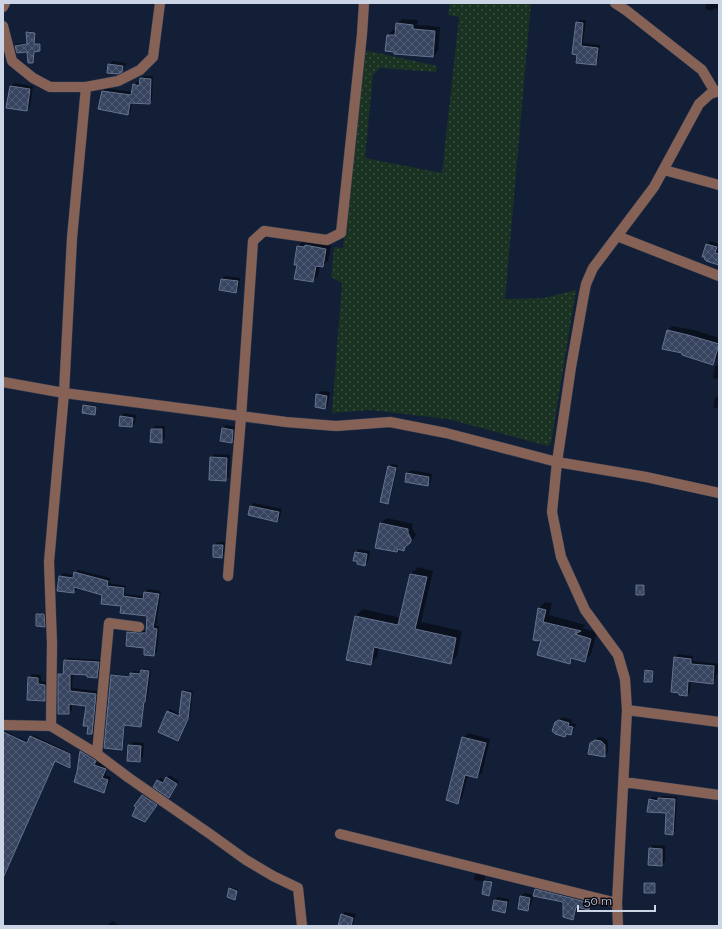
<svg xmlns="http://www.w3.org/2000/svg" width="722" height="929" font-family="Raleway,sans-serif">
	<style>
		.garden { fill: url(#garden-dots) }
		.shadow { fill: #0007 }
		.building { fill: url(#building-cross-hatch); stroke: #647390 }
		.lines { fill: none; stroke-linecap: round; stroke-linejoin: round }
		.minor-casing { stroke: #313c53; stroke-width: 11 }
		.minor { stroke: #856255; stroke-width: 10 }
	</style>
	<defs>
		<pattern id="garden-dots" width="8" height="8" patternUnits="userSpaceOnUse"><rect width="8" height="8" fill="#1a3222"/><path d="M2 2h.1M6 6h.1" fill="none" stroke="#3a4f42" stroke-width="1.8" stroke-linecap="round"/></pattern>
		<pattern id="building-cross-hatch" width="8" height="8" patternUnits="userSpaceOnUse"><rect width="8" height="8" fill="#37445f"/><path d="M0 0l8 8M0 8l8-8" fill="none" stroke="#535e76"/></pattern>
	</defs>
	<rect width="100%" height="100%" fill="#131f37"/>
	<!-- garden -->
	<path class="garden" d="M450,3H531L505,299L544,298L576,290L551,443L548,446L448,419L370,410L332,413L342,283L331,277L334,247L343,248L364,50L437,66L436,72L380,68L373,75L365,158L442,173L459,17L448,15Z"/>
	<!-- shadow -->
	<path class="shadow" d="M707,3H719V9L714,8L712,11L705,9Z
		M402,19L418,20L417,25L440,27L438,51L433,56L387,50L388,35L393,30H397V24Z
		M580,20H586L583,43L600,45L598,61L595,64L577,62V22Z
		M28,31L36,32L35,43H41V49L40,50L35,51L34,60L33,62L28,51L17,52L16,45L17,44L28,43L27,33Z
		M112,61L126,63L125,67L122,71L109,65Z
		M144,76H153L152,100L149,103L132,102L131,111L128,114L102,91L105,88L132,92L134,85L137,82H140L141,79Z
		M15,83L33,86L30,107L26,110L11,86Z
		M303,241L331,244L328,261L322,266H320L318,276L313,281L298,265V246Z
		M710,241L719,244L718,250H719V264L703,256L707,244Z
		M225,276L240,278L239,288L236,291L222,279Z
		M672,326L694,330L719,338V353L717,359L712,363L683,353L668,331Z
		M719,364V379L713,378L715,367Z
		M321,391L330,392L328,404L325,408L317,395Z
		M717,396L719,397V409L713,407L715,398Z
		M85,404L97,406L96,413L95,414L84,405Z
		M124,413L136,415L135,423L131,426L121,417Z
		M226,425L236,427L235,438L232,442L223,429Z
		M155,426H165V438L162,442L151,441L152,429Z
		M215,454L230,455L229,477L225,480L211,457Z
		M392,464L398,465L390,500L387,503L389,467Z
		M411,470L432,474L431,481L428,485L407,473Z
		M254,503L282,509L280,517L277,521L249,514L251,506Z
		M387,518L413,524L412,528L416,535L410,542L409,544L404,550L399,549L397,551L381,523Z
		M218,542H226L225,553L222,557L214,545Z
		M359,549L370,551L368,562L365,565L356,552Z
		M418,567L433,571L421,622L462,631L457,656L450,663L379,647L377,657L370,664L347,659L356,616L363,609L401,618L411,574Z
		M78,570L110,578L109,583L126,586L125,594L144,596L145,592L148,589L161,591L156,626H159L157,651L154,655L128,632L131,629L142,631L147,630L148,615L122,605L103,594L77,586V589L73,592L60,577L63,573L75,575V573Z
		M638,584H645V593L644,594L637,585Z
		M3,602L4,620L3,621Z
		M545,602L552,603L549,615L586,625L582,628L597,632L591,654L585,661L574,658L569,663L543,639L539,608Z
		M38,613H45L46,624L44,626L37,615Z
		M678,654L693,656V661L719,664V674H716L715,680L712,683L691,681L690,692L687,695L675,657Z
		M68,658L101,660L100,674L97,677L88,674H73L72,688L98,691L95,730L92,733L87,705L72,703V710L69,713H59V674L62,671H64L65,660Z
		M143,669L151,670L147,700L145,701L142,724L141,726L125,724L123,747L121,749L112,676L113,674L131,676V673L133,671L141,672Z
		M647,669L654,670L653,680L652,681L646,670Z
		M32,674L41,675V681L48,682V696L44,700L29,678Z
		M185,690L193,691L190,716L180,738L178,739L159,731L168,711L170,709L180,714L183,692Z
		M563,717L572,720L571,723L576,724L574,730L570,734L568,733L565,736L556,723Z
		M3,731L29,742L33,735L71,753V766L69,767L56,760L5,873L3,875Z
		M468,733L490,739L482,773L477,777L468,775L462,798L457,802L463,738Z
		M599,737L604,738L608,741V752L605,756L591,743L594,740Z
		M133,742L144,743L143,757L139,761L129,745Z
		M84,749L98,758L96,762L108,766L105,775L111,777L107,788L104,792L78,772L81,752Z
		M169,775L179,781L172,794L169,797L155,787L158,780L160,778L165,780Z
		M147,792L159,801L148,818L143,796Z
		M662,796L677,797L675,831L672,834L668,812L650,799L652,797L660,798Z
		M653,845L665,846V862L661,865L650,849Z
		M476,873L485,875V880L483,881L474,880L475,874Z
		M487,880L493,881L490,893L489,894L483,893L485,881Z
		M647,882H656V891L655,892L645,884Z
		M231,887L238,889L236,897L234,899L230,889Z
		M538,887L592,901L591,906L589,909L577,907L575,916L572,918L564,901L533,895L531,906L527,910L521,897L524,893L535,895L536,890Z
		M498,897L509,899L508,908L504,912L495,900Z
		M345,912L356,914L353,924L352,926H343L342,915Z
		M112,921L120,926H107Z"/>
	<!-- building -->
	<path class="building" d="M576,22L583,23L581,46L598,48L596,65L576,63L577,55L572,54Z
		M396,23L413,25V29L435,31L433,57L394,54V52L385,51L387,35H395Z
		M26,32L35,33L34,44H40V51L34,52L33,63H28L27,52L17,53L15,46L27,44Z
		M108,64L123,66L122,72L118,74L107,73Z
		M140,78L151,79L150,104L130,103L128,115L98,109L102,91L131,95L133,84L139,86Z
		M10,86L30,89L27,111L6,108Z
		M706,244L717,247L715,253L719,254V265L706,261V260L704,259L705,257H702Z
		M305,245L326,249L323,267L316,266L313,282L294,279L297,265H294L297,246L305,247Z
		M221,279L238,281L236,293L219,290Z
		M667,330L688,335L719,344L713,365L682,355V353L662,349Z
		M316,394L327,396L325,409L315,407Z
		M83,405L96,407L95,415L82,413Z
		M120,416L133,418L132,427L119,426Z
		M222,428L233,430L232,443L220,441Z
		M151,429H162V443L150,442Z
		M210,457L227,458L226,481L209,480Z
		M388,466L396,468L388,504L380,502Z
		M406,473L429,477L428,486L405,482Z
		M250,506L279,512L277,522L248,515Z
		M380,523L408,529V533L411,539V541L410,543L405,547L404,551L398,549L397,552L375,548Z
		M213,545H223L222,558L213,557Z
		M355,552L367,554L365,566L357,564V561H353Z
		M74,572L108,581L107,586L124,588L123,596L143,599L144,592L159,594L153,628L157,629L154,656L144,655V648L126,646L127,632L138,633H146L147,616L120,613L121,606L101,604L102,595L74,587V593L57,591L59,576L73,578Z
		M410,574L427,577L415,629L456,638L451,664L374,647L371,665L346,660L355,616L398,625Z
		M636,585H644V595H636Z
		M538,608L546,610L543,622L581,631L575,634L591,639L585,662L571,658L570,664L537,655L541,640H539L538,641L533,640Z
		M36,614H44L45,627L36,626Z
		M674,657L691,659V664L714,666L713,684L688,681L687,696L679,695V693L671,692Z
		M64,660L99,662L97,678L87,677V675L70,674V691L96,694L92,734H87L88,726H83L86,706L69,704V714H58V674H63Z
		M141,670L149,671L145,702H144L141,727L124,725L122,750L104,748L111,675L130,677V673L140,674Z
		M645,670L653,671L652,682H644Z
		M28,677L38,678V684L45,685V701L27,700Z
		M182,691L191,693L188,719L178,741L158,732L167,711L179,716Z
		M559,720L569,723L568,726L573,727L571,735L566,734L565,737L555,734L552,731L555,722Z
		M3,732L27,743L30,736L70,754V768L55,761L3,878Z
		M462,737L486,743L477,778L465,775L458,804L446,800Z
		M595,740L601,741L605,745V757L588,754L590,743Z
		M128,745L141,746L140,762L127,761Z
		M80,751L96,761L94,765L106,769L102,778L108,780L104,793L74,782L77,772Z
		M166,777L177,784L169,798L153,787L157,780L163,783Z
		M142,795L157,805L145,822L132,816L136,807L134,806Z
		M658,798L675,799L673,835L665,834L666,813L647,812L649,799L658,801Z
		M649,848L662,849V866L648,865Z
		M484,881L492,882L489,896L482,894Z
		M644,883H655V893H644Z
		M229,888L237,891L235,900L227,897Z
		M535,889L590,903L589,910L576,907L573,920L563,917V902L533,896Z
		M520,896L530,898L528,911L518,909Z
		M494,900L507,902L505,913L492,910Z
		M341,914L353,918L351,926H338Z"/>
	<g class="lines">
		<defs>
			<path id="minor" d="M615,3L627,11L702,70L715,92
				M3,7L5,3
				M3,26L12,61L33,78L50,87H86L118,81L140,70L153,57L160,3
				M664,170L719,185
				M617,236L719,276
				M3,382L64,393L286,422L336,426L390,422L446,433L557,462L646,477L719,493
				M228,576L241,417L253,241L264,231L327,240L341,233L362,34L364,3
				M627,710L719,722
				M3,725L51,726L97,754L129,778L210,834L246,860L273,876L298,888L302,926
				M51,726L52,644L49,562L64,393L72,238L86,87
				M97,754L109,623L139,627
				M624,782L719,795
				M340,834L617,903
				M618,926L617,903L627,710L625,679L618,655L585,610L561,557L552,512L557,462L571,367L584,294L586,284L593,268L654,187L699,104L710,94L719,91"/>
		</defs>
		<!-- minor casing -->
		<use href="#minor" class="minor-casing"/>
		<!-- minor -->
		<use href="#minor" class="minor"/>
	</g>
	<!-- border -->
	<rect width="722" height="929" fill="none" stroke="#ccd5e5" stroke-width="8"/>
	<!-- scale -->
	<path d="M578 905v6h77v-6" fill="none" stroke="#ccd5e5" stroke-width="2"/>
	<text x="584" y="905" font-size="12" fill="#ccd5e5" stroke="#050914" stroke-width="3" paint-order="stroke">50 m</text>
</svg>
